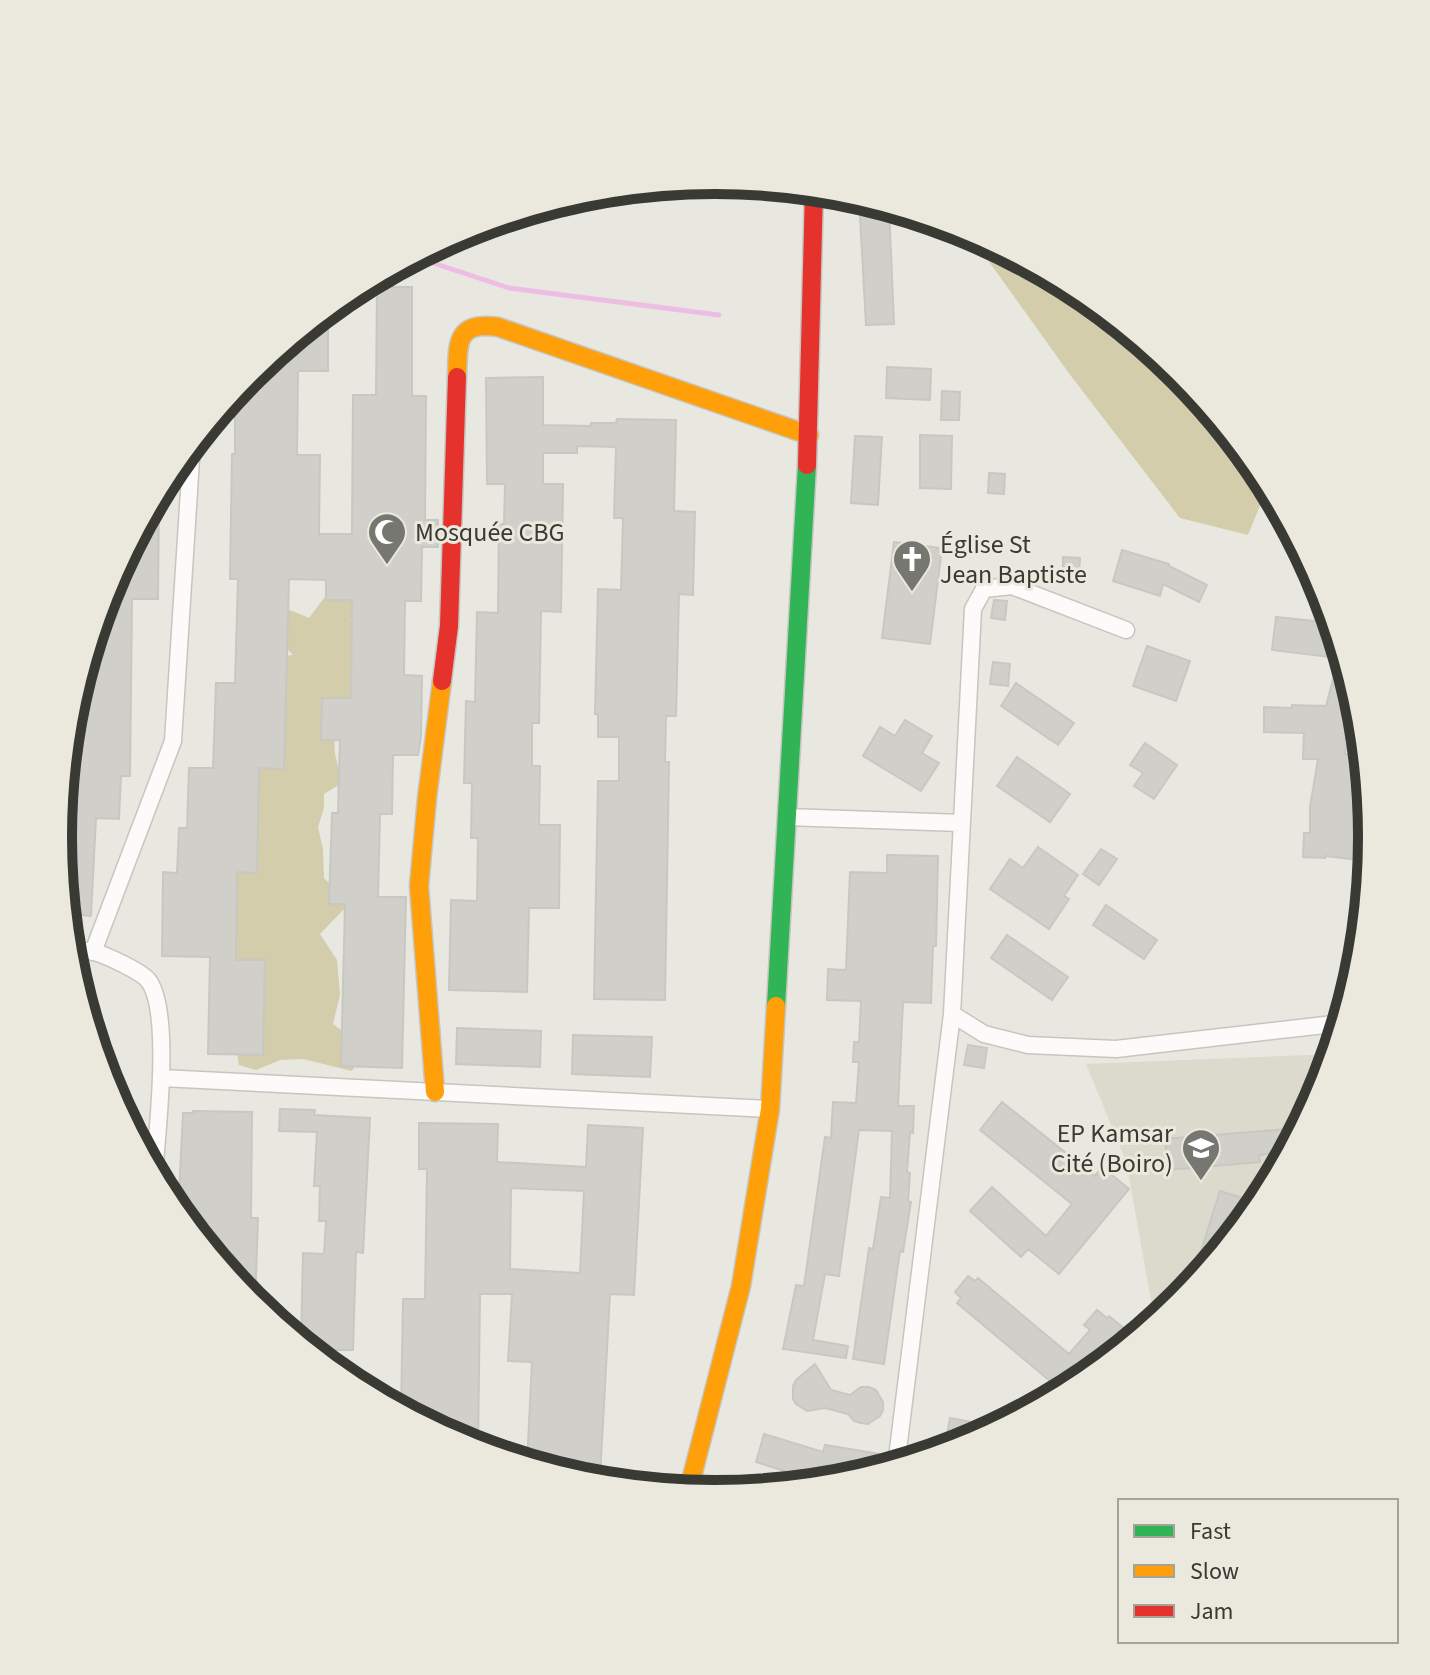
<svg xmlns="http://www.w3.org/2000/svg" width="1430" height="1675" font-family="'Source Sans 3',sans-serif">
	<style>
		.built { fill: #dcdacc }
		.green { fill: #d3cdac }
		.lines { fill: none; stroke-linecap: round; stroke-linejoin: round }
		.stream { stroke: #ecbee4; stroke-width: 5 }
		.building { fill: #d0cfca; stroke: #c8c8c2; stroke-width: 2; fill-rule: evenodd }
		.street-casing { stroke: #c6c5bf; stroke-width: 19 }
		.fast-casing { stroke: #c6c5bf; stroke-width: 21 }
		.slow-casing { stroke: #c6c5bf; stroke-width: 21 }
		.jam-casing { stroke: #c6c5bf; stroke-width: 21 }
		.street { stroke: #fcfbfa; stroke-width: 16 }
		.fast { stroke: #30b455; stroke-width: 18 }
		.slow { stroke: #ff9f0a; stroke-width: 18 }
		.jam { stroke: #e5322d; stroke-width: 18 }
		.labels { text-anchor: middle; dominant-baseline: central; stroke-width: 6; stroke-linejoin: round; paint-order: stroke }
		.poi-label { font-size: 26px; fill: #3a3a35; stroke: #ebe9dd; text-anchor: start }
		.rim { fill: none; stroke: #3a3a35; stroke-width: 10 }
	</style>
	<rect width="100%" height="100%" fill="#e8e7e0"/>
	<!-- built -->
	<path class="built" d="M1332,1054L1322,1089L1261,1203L1179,1302L1155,1322L1126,1161L1086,1064Z"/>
	<!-- green -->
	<path class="green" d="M967,231L1080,291L1143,343L1180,373L1262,473L1268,486L1248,535L1180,518L1071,376Z
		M334,585L361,601L350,620L370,634L361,687L349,699L333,705L335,754L342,783L324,794V808L318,827L323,849L324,878L349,904L320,934L337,960L340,995L333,1024L365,1048L352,1071L303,1059L280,1060L256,1070L239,1065L229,998L216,827L269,658L293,655L275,637L269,619L290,610L309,618Z"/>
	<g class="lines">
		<!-- stream -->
		<path class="stream" d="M415,257L509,288L719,315"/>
	</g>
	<!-- building -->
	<path class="building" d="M859,198L889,207L894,324L866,325Z
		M377,287H412V396H426L425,520H438V547H422L421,601H405L404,675L422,676L421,737L418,755H393L392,814H380L378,897H406L402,1068L341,1066L345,904H329L332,813H338L340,740H321L322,698H351L352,600H326V580L289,579L284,769L259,768L257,873L237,872L236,960H265L263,1055L208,1054L210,957L162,956L163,872L177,873L179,828H187L189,768H213L216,683H235L238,579H230L232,454H235V391L251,373L328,309V371H298L297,455H320L319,534H352L353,395H376Z
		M887,367L931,369L930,400L886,398Z
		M543,377V425L591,426V423H616L617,419L676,420L674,511L695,512L693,595L679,594L676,716H666L665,762H669L665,1000L594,999L598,781H619V737H598V714H595L598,589L621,590L623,518H614L616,447L577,446V453H543V484H563L561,612L541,611L539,723H532V766H540L539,825H560L559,908H529L527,992L449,990L451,900L477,901L478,838H471L472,783H464L466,701L475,702L477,612L498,613L499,524H504L505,484H487L486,378Z
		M942,391L960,392L959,420H941Z
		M920,435L952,436L951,489L920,488Z
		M855,436L882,437L878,505L851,503Z
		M989,473L1005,474L1004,494L988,493Z
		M159,491L158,599H132L130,776H121L119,819L96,818L91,916L66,914L58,837L61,804L71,805L72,784H79L80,677L108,586Z
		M894,542L942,548L930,644L882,638Z
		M1122,550L1169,564V566L1207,585L1199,602L1163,584L1160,596L1113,581Z
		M1063,557L1080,558L1079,574H1063Z
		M994,600L1007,601L1005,620L991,618Z
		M1276,617L1333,623L1329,657L1272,650Z
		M1147,646L1190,661L1176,701L1133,686Z
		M993,662L1010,664L1008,686L990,684Z
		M1336,668L1348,671L1359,710L1361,728L1349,727L1345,754L1364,756L1370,819L1362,817L1358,860L1325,856V858L1303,857L1304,833H1310V807L1318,759H1303L1304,733L1264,732V707L1292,708V705L1326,706Z
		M1016,683L1074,723L1058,745L1001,706Z
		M905,720L932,736L922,753L939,763L921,791L863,756L880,727L895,736Z
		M1145,743L1177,765L1154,799L1134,786L1143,773L1130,765Z
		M1017,757L1070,794L1050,822L997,786Z
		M1038,847L1078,875L1064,896L1069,899L1049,929L990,889L1010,859L1023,868Z
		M1101,849L1117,859L1099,885L1083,874Z
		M887,855L938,856L936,946H933L931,1003L903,1002L898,1106H914L913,1133L910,1132L907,1172L910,1173L908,1201L911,1202L903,1252L900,1251L884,1364L853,1359L869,1248L873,1249L881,1197L890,1198L892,1131L859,1130L839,1276L825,1274L813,1340L848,1346L846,1358L783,1349L796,1285L804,1286L825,1137L831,1138L833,1102L856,1103L859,1062H853L854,1042H859L861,1001L827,1000L828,969L846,970L850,872L887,873Z
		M1106,905L1157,940L1144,959L1093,925Z
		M1007,935L1068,977L1052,1000L991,958Z
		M457,1028L541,1031L540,1067L456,1064Z
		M573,1035L652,1037L650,1077L572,1074Z
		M968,1045L987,1048L984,1068L964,1065Z
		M1002,1102L1095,1176L1102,1167L1129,1189L1059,1274L1028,1249L1021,1257L970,1211L992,1187L1046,1236L1072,1204L980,1130Z
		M280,1109L315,1110L314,1115L370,1118L363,1253L356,1252L353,1350H332L331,1369L301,1343L303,1253L324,1254L326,1221H319L320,1186H314L317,1132L279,1131Z
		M193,1111L252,1112L251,1218H258L255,1306L178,1214L183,1113H193Z
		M419,1123L498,1124L497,1162L586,1167L588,1125L643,1128L634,1295L610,1294L600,1478L568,1476L527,1464L532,1362L508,1361L512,1294H480L478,1449L463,1444L401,1411L403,1299H425L427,1169H419ZM511,1188L584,1191L580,1273L510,1269Z
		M1301,1128L1288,1152L1259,1155L1260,1162L1168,1170L1165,1139Z
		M1220,1191L1248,1200L1238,1231L1188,1292Z
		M968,1276L975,1281L978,1278L1069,1354L1090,1330L1084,1325L1097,1310L1107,1318L1109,1316L1136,1338L1080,1384L1073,1387L1063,1378L1056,1386L957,1303L961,1298L955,1292Z
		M815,1364L831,1390L850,1395L861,1387H869L876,1390L883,1402V1410L880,1416L868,1424L861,1423L854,1421L848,1414L825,1408L807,1411L796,1404L793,1399V1386L796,1380Z
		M950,1418L998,1427L966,1445L944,1451Z
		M764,1434L823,1452L825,1445L880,1454L877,1472L843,1482L803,1486L804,1477L756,1462Z"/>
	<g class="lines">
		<defs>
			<path id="street" d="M787,817L961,823
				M69,951C77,951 86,950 94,952C106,955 140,971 148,980C172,1010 157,1134 154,1174
				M93,952L173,741L192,444
				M952,1014L984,1034L1028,1045L1116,1049L1342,1023
				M161,1078L770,1109
				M896,1466L952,1014L973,609L984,589L1012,586L1126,630"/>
			<path id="fast" d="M776,1006L807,465"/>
			<path id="slow" d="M457,377C458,344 455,321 498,327L809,435
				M435,1092L419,886L427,798L442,681
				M688,1492L741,1286L770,1109L776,1006"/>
			<path id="jam" d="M807,465L814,190
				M442,681L449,626L457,377"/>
		</defs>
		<!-- street casing -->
		<use href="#street" class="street-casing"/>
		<!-- fast casing -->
		<use href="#fast" class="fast-casing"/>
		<!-- slow casing -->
		<use href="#slow" class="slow-casing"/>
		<!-- jam casing -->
		<use href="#jam" class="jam-casing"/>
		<!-- street -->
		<use href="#street" class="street"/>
		<!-- fast -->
		<use href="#fast" class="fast"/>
		<!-- slow -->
		<use href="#slow" class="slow"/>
		<!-- jam -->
		<use href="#jam" class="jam"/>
	</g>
	<!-- icons -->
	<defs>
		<symbol id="mosque-pin" viewBox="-11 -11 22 30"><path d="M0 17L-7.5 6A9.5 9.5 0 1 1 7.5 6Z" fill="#777771" stroke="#ebe9dd"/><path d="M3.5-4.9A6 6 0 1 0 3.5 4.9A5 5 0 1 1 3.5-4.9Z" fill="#fff"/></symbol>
		<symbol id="church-pin" viewBox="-11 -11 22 30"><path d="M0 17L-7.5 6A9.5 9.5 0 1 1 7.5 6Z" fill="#777771" stroke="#ebe9dd"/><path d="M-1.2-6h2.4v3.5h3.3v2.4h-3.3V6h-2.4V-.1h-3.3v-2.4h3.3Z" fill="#fff"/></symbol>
		<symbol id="school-pin" viewBox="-11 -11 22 30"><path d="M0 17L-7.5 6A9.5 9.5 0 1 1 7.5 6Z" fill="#777771" stroke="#ebe9dd"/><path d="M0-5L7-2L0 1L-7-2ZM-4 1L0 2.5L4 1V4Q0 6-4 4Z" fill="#fff"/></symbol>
	</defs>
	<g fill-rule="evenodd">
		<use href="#mosque-pin" x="365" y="510" width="44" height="60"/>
		<use href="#church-pin" x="890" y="537" width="44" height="60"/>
		<use href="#school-pin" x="1179" y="1126" width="44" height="60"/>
	</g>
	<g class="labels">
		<!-- poi labels -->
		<g class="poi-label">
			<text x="415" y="532">Mosquée CBG</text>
			<text x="940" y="544">Église St<tspan x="940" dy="30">Jean Baptiste</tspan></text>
			<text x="1173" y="1133" text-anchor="end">EP Kamsar<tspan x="1173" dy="30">Cité (Boiro)</tspan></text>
		</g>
	</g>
	<!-- crop -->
	<path d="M0 0H1430V1675H0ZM72 837a643 643 0 1 1 1286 0a643 643 0 1 1-1286 0Z" fill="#ebe9dd" fill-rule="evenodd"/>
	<path class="rim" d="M72 837a643 643 0 1 1 1286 0a643 643 0 1 1-1286 0Z"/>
	<!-- legend -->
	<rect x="1118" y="1499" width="280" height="144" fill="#ebe9dd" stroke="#a4a39a" stroke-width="2"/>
	<rect x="1134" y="1525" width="40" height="12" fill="#30b455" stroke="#a4a39a" stroke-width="2"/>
	<text x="1190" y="1539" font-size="24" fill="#3a3a35">Fast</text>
	<rect x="1134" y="1565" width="40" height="12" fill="#ff9f0a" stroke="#a4a39a" stroke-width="2"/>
	<text x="1190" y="1579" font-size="24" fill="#3a3a35">Slow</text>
	<rect x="1134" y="1605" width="40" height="12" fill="#e5322d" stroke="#a4a39a" stroke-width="2"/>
	<text x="1190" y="1619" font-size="24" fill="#3a3a35">Jam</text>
</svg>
